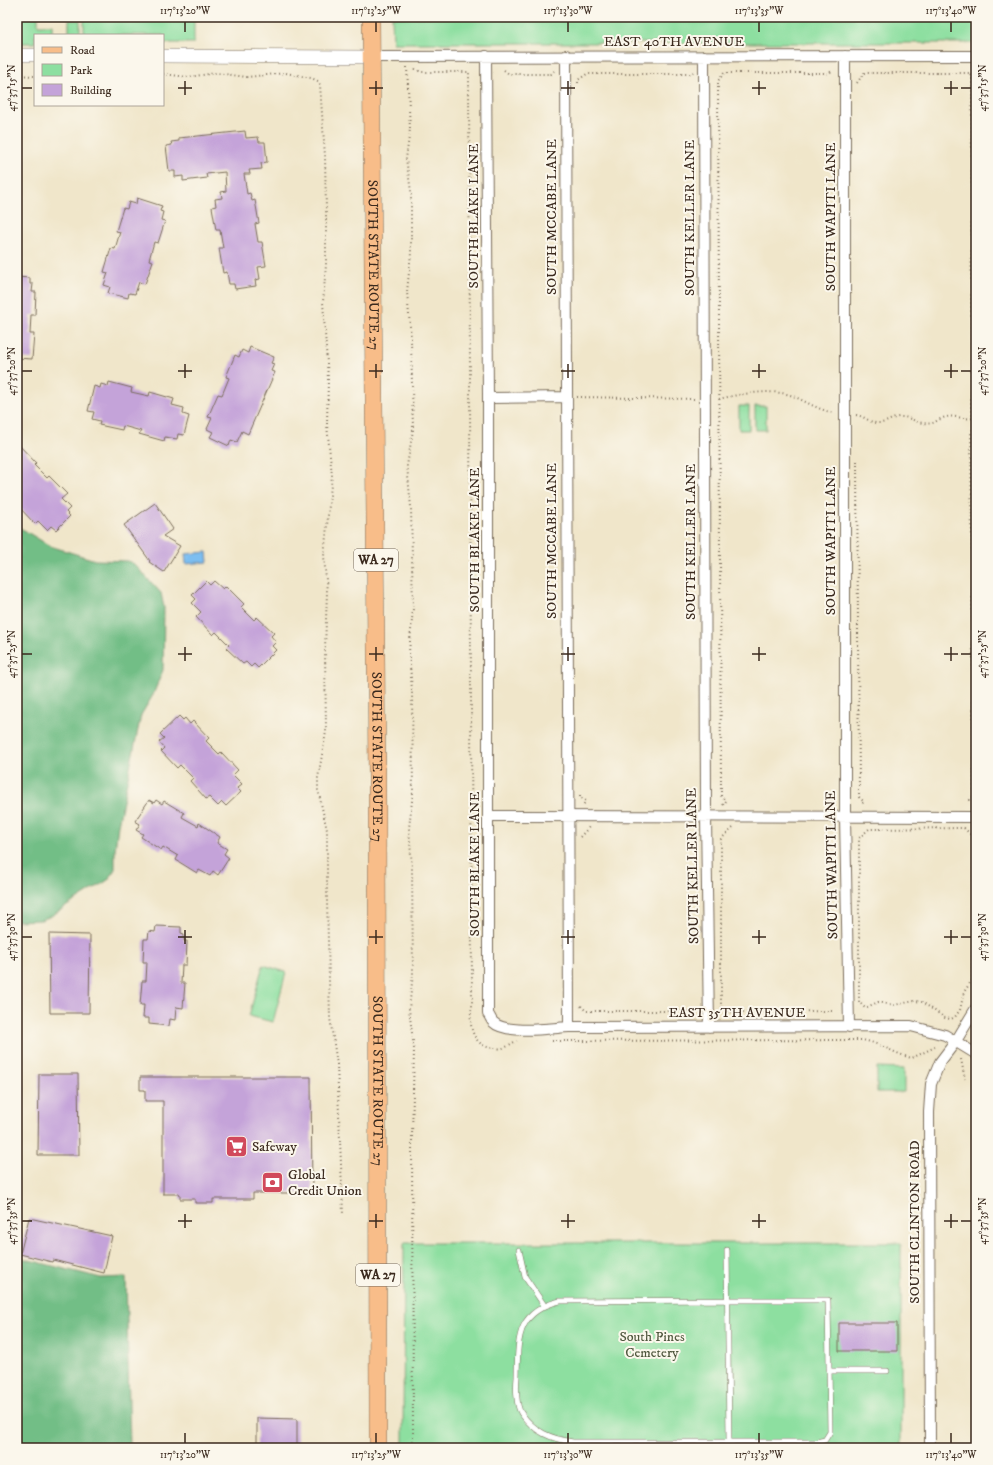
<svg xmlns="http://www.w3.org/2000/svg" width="993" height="1465" font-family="'IM FELL DW Pica',serif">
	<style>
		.green { fill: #8ddfa0; stroke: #64845f }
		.forest { fill: #72be86; stroke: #567452 }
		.water { fill: #7cbef1; stroke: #5c7488 }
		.building { fill: #c4a3d9 }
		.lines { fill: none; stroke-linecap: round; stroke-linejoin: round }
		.service-casing { stroke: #7a6c5a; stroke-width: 6 }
		.minor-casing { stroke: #7a6c5a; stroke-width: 12 }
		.tertiary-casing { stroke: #7a6c5a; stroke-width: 14 }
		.primary-casing { stroke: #7a6c5a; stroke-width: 18 }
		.path { stroke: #7a6c5a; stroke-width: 2; stroke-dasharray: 1 3; stroke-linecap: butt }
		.service { stroke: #fff; stroke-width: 5 }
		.minor { stroke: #fff; stroke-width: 10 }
		.tertiary { stroke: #fff; stroke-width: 13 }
		.primary { stroke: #f8bd89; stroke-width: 17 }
		.ticks { fill: none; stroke: #3b2a1e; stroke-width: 1.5 }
		.labels { text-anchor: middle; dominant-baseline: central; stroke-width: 4; stroke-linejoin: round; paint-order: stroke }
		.shield { fill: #fbf7ec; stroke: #75685c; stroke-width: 1 }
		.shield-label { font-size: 13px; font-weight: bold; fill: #3b2a1e }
		.street-label { font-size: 14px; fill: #3b2a1e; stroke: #fbf7ec }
		.poi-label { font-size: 14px; fill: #3b2a1e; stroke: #fbf7ec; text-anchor: start }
		.park-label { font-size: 14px; fill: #50573e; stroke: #fbf7ec }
		.neatline { fill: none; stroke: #3b2a1e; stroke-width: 1.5 }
		.ticks-label { font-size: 10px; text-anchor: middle; fill: #3b2a1e }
	</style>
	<rect width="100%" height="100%" fill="#fbf7ec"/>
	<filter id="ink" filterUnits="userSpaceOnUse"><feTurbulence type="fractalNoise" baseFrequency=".025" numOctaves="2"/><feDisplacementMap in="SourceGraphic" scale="8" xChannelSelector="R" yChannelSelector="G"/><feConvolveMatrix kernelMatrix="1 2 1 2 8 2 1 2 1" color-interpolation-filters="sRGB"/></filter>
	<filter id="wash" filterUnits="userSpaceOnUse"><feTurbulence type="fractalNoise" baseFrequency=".012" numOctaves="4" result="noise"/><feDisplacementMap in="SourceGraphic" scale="16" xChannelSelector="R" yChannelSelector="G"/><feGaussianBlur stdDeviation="0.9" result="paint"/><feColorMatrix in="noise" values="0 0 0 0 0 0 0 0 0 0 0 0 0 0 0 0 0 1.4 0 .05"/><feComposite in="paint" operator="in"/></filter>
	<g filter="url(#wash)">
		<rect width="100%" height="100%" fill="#f0e6ca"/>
		<!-- green -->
		<path class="green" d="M21,17H38V25H52V35H35V43H17V23Z
			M84,17H194V43H163V35H84Z
			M392,17H976V43H393Z
			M69,20H80V35L69,34Z
			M739,406H749V430H739Z
			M755,406H766V430H755Z
			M263,965L286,972L273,1022L249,1016Z
			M877,1068L904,1069V1092H877Z
			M404,1243H901V1448H403Z"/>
		<!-- forest -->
		<path class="forest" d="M17,526L50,546L95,560L128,561L134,564L161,593L164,608L163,670L153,695L141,715L118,825L115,850V869L108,880L51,916L41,920L17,921Z
			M17,1257L101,1278L126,1277L130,1448H17Z"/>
		<!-- water -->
		<path class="water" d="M207,552L208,562L186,564L185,554Z"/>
		<g id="blocks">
			<!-- building -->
			<path class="building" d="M245,131L246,138L258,137L259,142H265L267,162L261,163L262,169L249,170L250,174H244L247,194L250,193L252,201L255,200L259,223L255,224L258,242H262L266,266L258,267L260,279L255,280L256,286L235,289L234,284H229L227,272L223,273L219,248H223L220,230H216L212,207L216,206L215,199L222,198L221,192L226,191L225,172L206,174L207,178L183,181V176L175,177V171H169L166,146L172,145L171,142L179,141V138Z
				M137,198L162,206L160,211L163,212L161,220L165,221L158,243L154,242L149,260L153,261L145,284L139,282L135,294L129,293L128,298L108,293L110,287L104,285L108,273L104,272L111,248L115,249L120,232L116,231L123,208L127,209L129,202L136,204Z
				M17,277L30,278V284H33L32,292H36L35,315H31L30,334H34L32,359L17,358Z
				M250,347L274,357L271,363L274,364L271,371L275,372L248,434L242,431L237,442L231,440L229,446L210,437L213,432L207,429L212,418L208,417L218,394L222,395L229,378L226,377L235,355L239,357L242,350L248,353Z
				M109,382L132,388L131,392L149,396L150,392L174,399L172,405L184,408L183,414L189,416L184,435L178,434L177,439L165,437L164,441L139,434L141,431L123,426L122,430L99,425L100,421L92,419L94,412L88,411L94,386L100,388L101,384L108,386Z
				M17,443L36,463L34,465L47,478L49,476L67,494L61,499L70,508L66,512L70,516L56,530L51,526L47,530L38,521L35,524L18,506L21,503L17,499Z
				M155,503L173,529L163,536L180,546L164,572L149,562L150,561L124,525Z
				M206,581L210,585L214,581L223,589L226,586L244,604L241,607L254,620L257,617L274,633L271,636L276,642L272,646L276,650L258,668L254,664L251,667L246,662L243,664L226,648L229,645L216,632L213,635L196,617L201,612L192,603L196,599L192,595Z
				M179,716L183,720L185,718L190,724L193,721L209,738L206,741L219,754L221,752L238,770L233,775L242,784L237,788L241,792L226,806L222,802L218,806L209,797L206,799L190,781L193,778L180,765L177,768L161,751L164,748L159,742L164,738L160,734Z
				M149,800L154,803L156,800L162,804L164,801L184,813L182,817L198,826L199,823L220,837L217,843L227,849L224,854L229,858L218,875L213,871L210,876L199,870L197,873L176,860L178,856L163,847L161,850L141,837L143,834L136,830L140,824L135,821Z
				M156,926L181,927V933L184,934V941H187L186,965H182L181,983H185L183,1008L176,1007L175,1020L170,1019L169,1026L149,1024V1018H143L144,1005H140L142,981H146L147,962H143L144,939H148L149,931L155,932Z
				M49,934L90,935L89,1013H50Z
				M39,1074H78L79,1155H38Z
				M140,1077H311L312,1193H253V1199H213V1203H195V1199H180V1194H163V1101H145V1090H140Z
				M29,1218L112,1236L104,1273L53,1260L52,1262L20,1254Z
				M839,1323H897V1351H839Z
				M257,1418L297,1419V1448H257Z"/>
		</g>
	</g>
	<g filter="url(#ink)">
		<use href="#blocks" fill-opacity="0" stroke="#7a6c5a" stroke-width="1"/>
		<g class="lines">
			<defs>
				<path id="service" d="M519,1250L525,1277L544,1305
					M727,1250L729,1441
					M727,1300H828L830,1432L825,1440L816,1442H573C551,1439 534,1432 521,1413C516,1405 516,1387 517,1377C518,1338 516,1312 560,1301Z
					M829,1371H887
					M725,1448L729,1441L733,1448"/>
				<path id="minor" d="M566,55L569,1027
					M486,56L488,398V1014C490,1016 491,1020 493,1022C506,1035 551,1028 569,1027L911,1026L945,1035L976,1054
					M704,56L706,817L709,1027
					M845,56V817L849,1027
					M371,57L976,56
					M488,398L566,397
					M489,816L976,817
					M930,1448L929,1112L931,1084L940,1062L956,1041L976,1008"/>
				<path id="tertiary" d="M17,55H35
					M163,56L371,57"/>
				<g id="primary">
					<path id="s1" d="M371,17L377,779L378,1448"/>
				</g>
			</defs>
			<!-- service casing -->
			<use href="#service" class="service-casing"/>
			<!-- minor casing -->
			<use href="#minor" class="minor-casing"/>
			<!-- tertiary casing -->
			<use href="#tertiary" class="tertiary-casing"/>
			<!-- primary casing -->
			<use href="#primary" class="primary-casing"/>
			<!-- path -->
			<path class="path" d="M407,67L410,129L406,159L411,191V253L407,292L411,338L413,430L407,466L411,507L413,609L409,652L412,690L413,792L409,828L412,868L413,974L409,1009L414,1049L412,1137L413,1439L411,1448
				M415,69L421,72H469L472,1007C468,1024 472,1047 494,1048C496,1048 501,1049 503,1048C508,1047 512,1042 517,1041
				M504,70L509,74H551L554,71
				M163,74L188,77L216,73L247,77L286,73L311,78L318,81L320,85L325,156L326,211V265L323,302L328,379L327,425L332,475L324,556L327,592L325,649L326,732L318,778V790L327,830V902L330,1018L337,1064L343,1214
				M17,75L35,76
				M578,83V80L587,74H691L693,72
				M857,83L864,73H969L972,76L971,411L975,423L971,434L974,796L970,800L974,804
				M577,397L694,399
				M719,399C739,394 773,388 793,396C807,402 819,410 834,413
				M856,415C864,416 869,422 876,423C886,424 891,418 899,417C908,416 915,422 923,423C935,425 934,421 943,418C953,414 964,420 974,418
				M857,461L859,797L864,802L861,804
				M580,795V797L586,801L583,805
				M723,805L726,801L721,796L718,81L724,73H825L828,74L833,70
				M733,828L721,839V1006L726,1012L832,1011
				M964,828L974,838L972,980L964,992L960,1010L955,1017L951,1019L945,1018L922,1002L915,1001L894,1005L878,1002L865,1008L859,1002V838L869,829Z
				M826,829L832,833
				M580,837L589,827
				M581,1006L586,1011H694L697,1015
				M552,1041L861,1040C879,1042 894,1054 912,1058L935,1047
				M961,1059L965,1079"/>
			<!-- service -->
			<use href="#service" class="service"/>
			<!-- minor -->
			<use href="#minor" class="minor"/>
			<!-- tertiary -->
			<use href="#tertiary" class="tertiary"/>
			<!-- primary -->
			<use href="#primary" class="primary"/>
		</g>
	</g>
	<!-- ticks -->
	<path class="ticks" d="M185,22V32M376,22V32M568,22V32M759,22V32M951,22V32M185,81V95M376,81V95M568,81V95M759,81V95M951,81V95M22,88H32M178,88H192M369,88H383M561,88H575M752,88H766M944,88H958M961,88H971M185,364V378M376,364V378M568,364V378M759,364V378M951,364V378M22,371H32M178,371H192M369,371H383M561,371H575M752,371H766M944,371H958M961,371H971M185,647V661M376,647V661M568,647V661M759,647V661M951,647V661M22,654H32M178,654H192M369,654H383M561,654H575M752,654H766M944,654H958M961,654H971M185,930V944M376,930V944M568,930V944M759,930V944M951,930V944M22,937H32M178,937H192M369,937H383M561,937H575M752,937H766M944,937H958M961,937H971M185,1214V1228M376,1214V1228M568,1214V1228M759,1214V1228M951,1214V1228M22,1221H32M178,1221H192M369,1221H383M561,1221H575M752,1221H766M944,1221H958M961,1221H971M185,1433V1443M376,1433V1443M568,1433V1443M759,1433V1443M951,1433V1443"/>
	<!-- icons -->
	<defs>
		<symbol id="supermarket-square" viewBox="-11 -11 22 22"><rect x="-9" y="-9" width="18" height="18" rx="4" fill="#d1495b" stroke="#fbf7ec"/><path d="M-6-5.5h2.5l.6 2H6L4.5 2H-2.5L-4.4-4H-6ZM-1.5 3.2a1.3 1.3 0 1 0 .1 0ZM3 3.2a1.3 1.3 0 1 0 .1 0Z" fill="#fff"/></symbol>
		<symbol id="bank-square" viewBox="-11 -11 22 22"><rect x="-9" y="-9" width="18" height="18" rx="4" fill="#d1495b" stroke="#fbf7ec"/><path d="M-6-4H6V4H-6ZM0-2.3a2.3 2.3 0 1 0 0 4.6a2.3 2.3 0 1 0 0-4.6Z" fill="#fff"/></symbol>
	</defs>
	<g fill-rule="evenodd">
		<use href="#supermarket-square" x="224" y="1134" width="25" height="25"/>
		<use href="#bank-square" x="260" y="1170" width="25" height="25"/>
	</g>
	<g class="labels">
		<!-- shield labels -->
		<g class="shield">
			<rect x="354" y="549" width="44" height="22" rx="3"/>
			<rect x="356" y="1264" width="44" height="22" rx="3"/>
		</g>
		<g class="shield-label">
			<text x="376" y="560">WA 27</text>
			<text x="378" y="1275">WA 27</text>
		</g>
		<!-- street labels -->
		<g class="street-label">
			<text x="674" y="42">EAST 40TH AVENUE</text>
			<text transform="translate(474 216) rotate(-90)">SOUTH BLAKE LANE</text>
			<text transform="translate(552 217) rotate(-90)">SOUTH MCCABE LANE</text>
			<text transform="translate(831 217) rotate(-90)">SOUTH WAPITI LANE</text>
			<text transform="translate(690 218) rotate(-90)">SOUTH KELLER LANE</text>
			<text stroke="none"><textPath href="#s1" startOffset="248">SOUTH STATE ROUTE 27</textPath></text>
			<text transform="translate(475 540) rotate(-90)">SOUTH BLAKE LANE</text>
			<text transform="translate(552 541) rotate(-90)">SOUTH MCCABE LANE</text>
			<text transform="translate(831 541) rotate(-90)">SOUTH WAPITI LANE</text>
			<text transform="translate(691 542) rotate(-90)">SOUTH KELLER LANE</text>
			<text stroke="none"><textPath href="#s1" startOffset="740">SOUTH STATE ROUTE 27</textPath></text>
			<text transform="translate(475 864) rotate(-90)">SOUTH BLAKE LANE</text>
			<text transform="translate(832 865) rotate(-91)">SOUTH WAPITI LANE</text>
			<text transform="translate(693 866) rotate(-91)">SOUTH KELLER LANE</text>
			<text x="737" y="1013">EAST 35TH AVENUE</text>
			<text stroke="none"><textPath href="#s1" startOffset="1064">SOUTH STATE ROUTE 27</textPath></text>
			<text transform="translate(915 1222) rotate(-90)">SOUTH CLINTON ROAD</text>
		</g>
		<!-- poi labels -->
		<g class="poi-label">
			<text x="252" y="1147">Safeway</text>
			<text x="288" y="1175">Global<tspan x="288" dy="16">Credit Union</tspan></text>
		</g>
		<!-- park labels -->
		<g class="park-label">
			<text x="652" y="1337">South Pines<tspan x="652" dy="16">Cemetery</tspan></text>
		</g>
	</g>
	<!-- margin -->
	<rect width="993" height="1465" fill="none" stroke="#fbf7ec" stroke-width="44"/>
	<!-- legend -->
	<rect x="34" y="34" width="130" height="72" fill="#fbf7ec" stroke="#aea59a"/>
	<rect x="42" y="47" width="20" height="6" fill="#f8bd89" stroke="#aea59a"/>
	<text x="70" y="54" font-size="12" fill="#3b2a1e">Road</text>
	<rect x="42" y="64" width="20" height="12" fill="#8ddfa0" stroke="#aea59a"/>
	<text x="70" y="74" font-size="12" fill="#3b2a1e">Park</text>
	<rect x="42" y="84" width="20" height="12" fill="#c4a3d9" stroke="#aea59a"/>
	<text x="70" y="94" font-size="12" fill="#3b2a1e">Building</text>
	<rect x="22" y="22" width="949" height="1421" class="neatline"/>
	<g class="ticks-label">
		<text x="185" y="14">117°13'20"W</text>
		<text x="376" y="14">117°13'25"W</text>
		<text x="568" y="14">117°13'30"W</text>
		<text x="759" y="14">117°13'35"W</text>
		<text x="951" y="14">117°13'40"W</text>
		<text transform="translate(982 88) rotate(-90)" y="4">47°37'15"N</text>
		<text transform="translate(11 88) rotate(-90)" y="4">47°37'15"N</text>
		<text transform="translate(982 371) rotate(-90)" y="4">47°37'20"N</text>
		<text transform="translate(11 371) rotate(-90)" y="4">47°37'20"N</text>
		<text transform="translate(982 654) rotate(-90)" y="4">47°37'25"N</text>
		<text transform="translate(11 654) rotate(-90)" y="4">47°37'25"N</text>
		<text transform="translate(982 937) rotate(-90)" y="4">47°37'30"N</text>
		<text transform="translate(11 937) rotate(-90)" y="4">47°37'30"N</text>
		<text transform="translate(11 1221) rotate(-90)" y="4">47°37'35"N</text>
		<text transform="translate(982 1221) rotate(-90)" y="4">47°37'35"N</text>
		<text x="185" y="1458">117°13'20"W</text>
		<text x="376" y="1458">117°13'25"W</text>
		<text x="568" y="1458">117°13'30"W</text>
		<text x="759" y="1458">117°13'35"W</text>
		<text x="951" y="1458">117°13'40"W</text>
	</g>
</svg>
